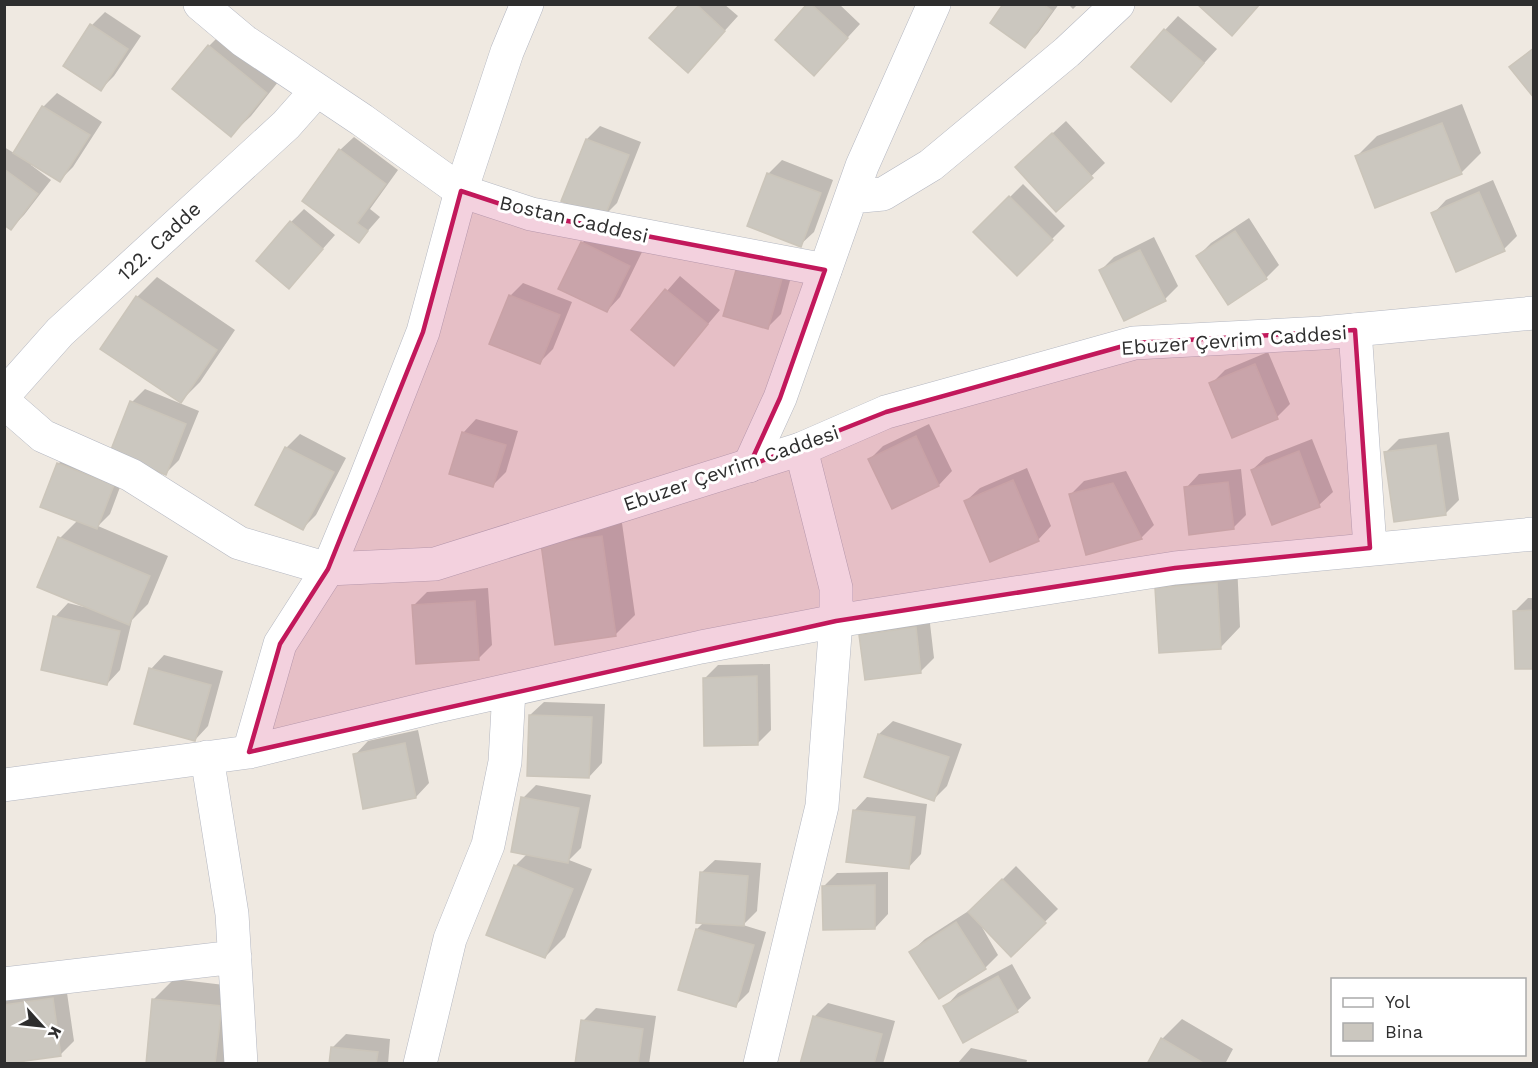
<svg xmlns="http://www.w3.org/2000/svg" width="1538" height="1068" font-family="'Work Sans',sans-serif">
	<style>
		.shadow { fill: #0003 }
		.building { fill: #cbc7bf; stroke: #cbc5ba; stroke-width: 1.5 }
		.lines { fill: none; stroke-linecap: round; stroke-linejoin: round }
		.street-casing { stroke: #b4b7c1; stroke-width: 34 }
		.secondary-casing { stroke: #b4b7c1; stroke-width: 34 }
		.street { stroke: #fff; stroke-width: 33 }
		.secondary { stroke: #fff; stroke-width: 33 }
		.marked { fill: #c2185b; fill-opacity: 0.2; stroke: #c2185b; stroke-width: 4.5; stroke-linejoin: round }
		.labels { text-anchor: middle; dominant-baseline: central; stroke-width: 6; stroke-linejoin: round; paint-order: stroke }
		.street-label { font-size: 20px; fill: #2e2e2e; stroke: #fff }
	</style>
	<rect width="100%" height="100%" fill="#efe9e1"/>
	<!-- shadow -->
	<path class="shadow" d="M682,4H724L738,16L701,57Z
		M809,4H839L860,24L827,60Z
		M1005,4H1059L1038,33L1025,46Z
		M1068,4H1078L1073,9Z
		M105,12L141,36L114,76L101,89L92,25Z
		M1178,16L1217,49L1171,100L1165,30Z
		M229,26L286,72L251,116L231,135L174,89L209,46Z
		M1534,47V96L1511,67Z
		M57,93L102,122L73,167L60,180L32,163L31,165L51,180L24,215L11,228L4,223V147L14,153L43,107Z
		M1462,104L1481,153L1461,173L1357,156L1377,136Z
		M1066,121L1105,163L1056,210L1030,154Z
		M600,126L641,142L617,203L604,216L587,139Z
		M354,137L398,170L370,209L380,217L359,241L340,150Z
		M782,160L833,180L814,232L800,245L768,174Z
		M1493,180L1517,236L1504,249L1433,214L1446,200Z
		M1023,184L1065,226L1017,274L975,232Z
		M304,209L335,235L289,287L291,222Z
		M1249,218L1279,265L1266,278L1198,256L1211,243Z
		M595,230L642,252L620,297L607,311L582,243Z
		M1154,237L1178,286L1165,299L1100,271L1114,257Z
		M795,262L781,314L768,327L725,315Z
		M680,276L720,310L674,364L633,330Z
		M157,277L235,330L200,382L181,401L102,348L137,297Z
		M523,283L572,302L553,349L540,362L510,296Z
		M1268,352L1290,404L1277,417L1211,384L1225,370Z
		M145,389L199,411L179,460L166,473L132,402Z
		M476,419L518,431L506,472L493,485L463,433Z
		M929,424L952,471L939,485L892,507L870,459L883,446Z
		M1449,432L1459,500L1446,513L1385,453L1399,439Z
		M300,434L346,458L316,515L303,528L286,448Z
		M1312,439L1333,492L1319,505L1252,470L1266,457Z
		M72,450L126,471L110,514L98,526L168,556L148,604L132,620L120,670L107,684L55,617L68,603L84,607L85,605L60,538L78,520L58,464Z
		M1027,468L1051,526L1038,540L966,501L980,488Z
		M1241,469L1246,515L1233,528L1186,488L1199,474Z
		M1126,471L1154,525L1141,538L1071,494L1084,481Z
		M621,516L635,615L615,635L542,544Z
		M1237,564L1240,627L1221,647L1157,588L1177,568Z
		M488,588L492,645L478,659L414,605L427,592Z
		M1528,598H1534V667L1515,611Z
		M929,615L934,658L921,671L861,635L874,622Z
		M164,655L223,671L208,726L195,740L151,669Z
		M770,664L771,730L758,743L705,678L718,665Z
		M544,702L605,704L602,763L589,777L530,715Z
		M893,721L962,744L947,786L934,799L866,776L879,734Z
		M418,730L429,783L416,797L355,755L368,741Z
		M536,785L591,795L581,848L569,860L592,869L565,937L545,957L515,866L527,854L523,798Z
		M867,797L927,804L921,854L908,868L854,811Z
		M715,860L761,863L757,911L743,925L766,932L749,992L736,1005L697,929L704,922L701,873Z
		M1016,866L1058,909L1011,955L979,922L998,955L985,968L911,952L925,939L970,910L971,911Z
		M888,872V914L875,928L824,886L837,873Z
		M1012,964L1031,998L1017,1011L945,1007L958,993Z
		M174,979L241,987L233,1064H147L154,999Z
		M66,986L74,1041L60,1055L4,1063V997Z
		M828,1003L895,1021L883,1064H802L814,1017Z
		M596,1008L656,1016L649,1064H577L583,1021Z
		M1182,1019L1233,1049L1225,1064H1148L1162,1039Z
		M346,1034L390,1039L388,1064H331L333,1047Z
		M971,1048L1027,1060L1026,1064H957Z"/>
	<!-- building -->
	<path class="building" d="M680,4H696L725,31L688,73L649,38Z
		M807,4H811L848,38L814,76L775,40Z
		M1003,4H1043L1052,11L1025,48L990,23Z
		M1197,4H1260L1232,36Z
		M90,24L128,49L101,91L63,66Z
		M1164,29L1204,63L1171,102L1131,67Z
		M208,45L267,93L231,137L172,89Z
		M1534,48V98L1509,67Z
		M42,106L90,135L60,182L13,153Z
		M1442,123L1462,174L1375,208L1355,156Z
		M1052,133L1093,178L1056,212L1015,167Z
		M586,139L629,155L604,218L561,201Z
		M339,149L386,184L357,223L368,231L359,243L302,201Z
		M4,169L38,194L11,230L4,225Z
		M767,173L821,193L801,247L747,226Z
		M1479,192L1505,251L1456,272L1431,213Z
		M1009,196L1053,240L1017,276L973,232Z
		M290,221L323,249L289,289L256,261Z
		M1235,231L1267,279L1228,305L1196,256Z
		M581,242L630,266L607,312L558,289Z
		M1140,250L1166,301L1124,321L1099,270Z
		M738,263L783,275L768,329L723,316Z
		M665,289L708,324L674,366L631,330Z
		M509,295L560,315L540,364L489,344Z
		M136,296L217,350L181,403L100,349Z
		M1255,364L1278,419L1232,438L1209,383Z
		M130,401L186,424L166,475L110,452Z
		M462,432L506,445L493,487L449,474Z
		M916,436L939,486L892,509L868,459Z
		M1436,445L1446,515L1394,522L1384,452Z
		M285,447L334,472L303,530L255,505Z
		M1299,451L1320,507L1272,525L1251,470Z
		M57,463L114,485L97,529L40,507Z
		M1013,480L1039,541L990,562L964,501Z
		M1228,482L1234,529L1189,535L1184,487Z
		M1113,483L1142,539L1086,555L1069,494Z
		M602,536L616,636L555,645L541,544Z
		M58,537L150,576L129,625L37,587Z
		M1217,583L1221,649L1159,653L1155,588Z
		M475,601L479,660L416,664L412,605Z
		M1534,610V669H1515L1513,611Z
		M53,616L120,631L107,685L41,670Z
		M916,627L921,673L865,680L859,635Z
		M149,668L211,685L195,741L134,724Z
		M757,676L758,745L704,746L703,678Z
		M529,715L592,717L589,778L527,776Z
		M878,734L949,757L934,801L864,777Z
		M405,743L416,798L363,809L353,754Z
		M521,797L579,808L568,863L511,852Z
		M853,810L915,817L909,869L846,862Z
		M514,865L573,889L545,958L486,935Z
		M700,872L748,876L744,926L696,923Z
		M1002,879L1046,923L1011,957L968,912Z
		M875,885V929L823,930L822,886Z
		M956,922L986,969L939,999L909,952Z
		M696,929L754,945L736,1007L678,990Z
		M998,976L1018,1012L963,1043L943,1006Z
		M53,998L61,1056L4,1064V1005Z
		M152,999L222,1006L215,1064H146Z
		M813,1016L882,1034L874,1064H800Z
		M581,1020L643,1029L638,1064H575Z
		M1161,1038L1205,1064H1147Z
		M331,1047L378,1052L376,1064H329Z"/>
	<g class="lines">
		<defs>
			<path id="street" d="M851,197L883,194L931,165L1067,52L1118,4
				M1355,330L1370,548
				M749,466L780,398L862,166L934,4
				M249,752L280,644L328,569L363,485L423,332L461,191L507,52L527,4
				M207,757L232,914L241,1064
				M4,785L249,752L433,707L701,647L836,621L1175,568L1534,534
				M4,984L235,957
				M420,1064L450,939L488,845L505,762L509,690
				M760,1064L822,806L836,621V588L801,449"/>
			<path id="secondary" d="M200,4L244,41L362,120L461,191L531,214L825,270
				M4,395L60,332L286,125L317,90
				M4,402L43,436L131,475L239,543L328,569L435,564L801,449L886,412L1134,343L1322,333L1534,313"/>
		</defs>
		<!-- street casing -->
		<use href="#street" class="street-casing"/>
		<!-- secondary casing -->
		<use href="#secondary" class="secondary-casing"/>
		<!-- street -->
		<use href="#street" class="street"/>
		<!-- secondary -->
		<use href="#secondary" class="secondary"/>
	</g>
	<!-- marked area -->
	<path class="marked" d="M461,191L531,214L825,270L780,398L749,466L886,412L1134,343L1355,330L1370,548L1175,568L836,621L249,752L280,644L328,569L423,332Z"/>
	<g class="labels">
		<!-- street labels -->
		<g class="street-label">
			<text transform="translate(574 219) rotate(13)">Bostan Caddesi</text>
			<text transform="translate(159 241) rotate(-43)">122. Cadde</text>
			<text transform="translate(1234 340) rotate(-4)">Ebuzer Çevrim Caddesi</text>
			<text transform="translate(731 468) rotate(-19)">Ebuzer Çevrim Caddesi</text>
		</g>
	</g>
	<!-- border -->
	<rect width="1538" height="1068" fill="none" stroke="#2e2e2e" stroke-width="12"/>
	<!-- legend -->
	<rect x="1331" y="978" width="195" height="78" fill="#ffffff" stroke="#ababab" stroke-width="1.5"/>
	<rect x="1343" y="998" width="30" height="9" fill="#ffffff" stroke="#ababab" stroke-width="1.5"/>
	<text x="1385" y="1008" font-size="18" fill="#2e2e2e">Yol</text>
	<rect x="1343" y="1023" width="30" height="18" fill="#cbc7bf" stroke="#ababab" stroke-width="1.5"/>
	<text x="1385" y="1038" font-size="18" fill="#2e2e2e">Bina</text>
	<!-- north arrow -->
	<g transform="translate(42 1026) rotate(117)" stroke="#ffffff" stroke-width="4.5" paint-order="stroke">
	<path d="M0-4.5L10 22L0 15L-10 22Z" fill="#2e2e2e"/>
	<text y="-9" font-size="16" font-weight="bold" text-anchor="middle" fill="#2e2e2e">K</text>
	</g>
</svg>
